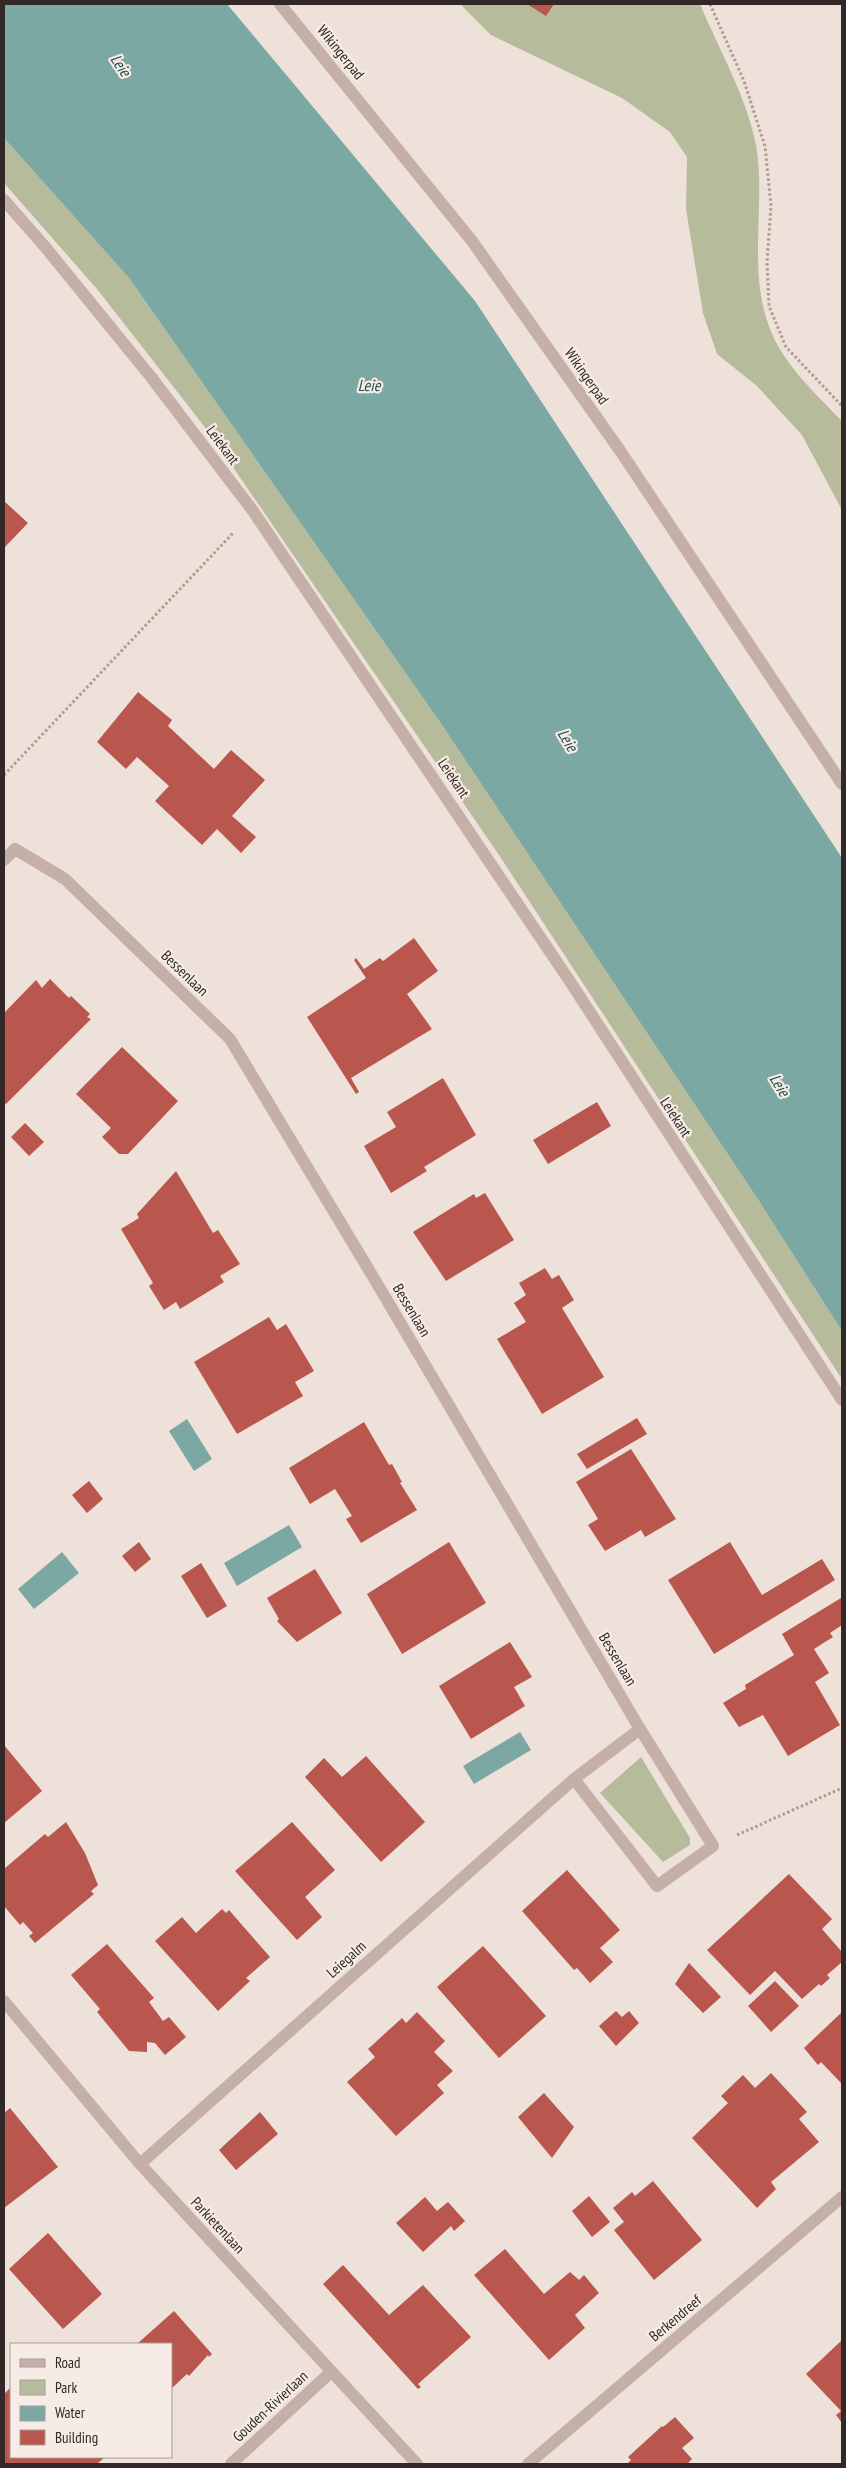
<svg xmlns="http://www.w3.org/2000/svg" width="846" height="2468" font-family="'PT Sans Narrow',sans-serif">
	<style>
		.green { fill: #b5bb9b }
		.water { fill: #7ba8a3 }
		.building { fill: #b9564d }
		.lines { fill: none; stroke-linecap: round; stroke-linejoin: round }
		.path { stroke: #b09a91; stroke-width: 3; stroke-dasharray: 2.5 2.5; stroke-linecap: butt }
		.service { stroke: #c5b0a7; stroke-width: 12 }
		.minor { stroke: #c5b0a7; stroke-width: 12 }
		.labels { text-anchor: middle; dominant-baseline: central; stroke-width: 4.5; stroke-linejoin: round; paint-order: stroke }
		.street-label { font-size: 15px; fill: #322827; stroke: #f6ece5 }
		.water-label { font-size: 16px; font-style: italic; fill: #214f4b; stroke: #f6ece5 }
	</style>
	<rect width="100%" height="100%" fill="#eee1d9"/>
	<!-- green -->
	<path class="green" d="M460,4H700C719,50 746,95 756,145C762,180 758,213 758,247C757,336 783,361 842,421V510L802,435L757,386L717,354L703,313L686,209L687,157L670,132L622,98L491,35Z
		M4,138L129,278L442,725L759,1201L842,1331V1379L499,855L211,435L97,289L4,183Z
		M641,1757L690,1838V1845L663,1862L600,1793Z"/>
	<!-- water -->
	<path class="water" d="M4,4H227L475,301L842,858V1331L759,1201L442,725L129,278L4,138Z
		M187,1419L212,1459L194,1471L169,1431Z
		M289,1525L302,1547L237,1586L224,1563Z
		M62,1552L79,1573L34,1609L18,1589Z
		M520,1732L531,1750L474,1784L463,1766Z"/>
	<!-- building -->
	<path class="building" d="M527,4H554L546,16Z
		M4,501L28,523L4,548Z
		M138,692L172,720L168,726L214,769L231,750L265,780L232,816L256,837L241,853L217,829L202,845L155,801L169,786L137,757L126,769L97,742Z
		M414,938L438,971L407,994L432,1029L351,1078L359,1092L356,1094L307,1017L366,978L354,960L356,958L364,969L380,958L383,961Z
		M50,979L69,998L71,996L90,1014L87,1017L91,1019L6,1104L4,1102V1013L36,980L42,988Z
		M122,1047L178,1101L128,1154H119L102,1137L111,1128L76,1094Z
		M443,1078L476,1135L424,1167L427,1171L391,1193L364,1146L396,1127L387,1112Z
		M597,1102L611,1126L548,1164L533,1140Z
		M25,1123L44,1142L29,1156L11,1137Z
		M176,1171L213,1233L218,1230L240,1264L220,1276L224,1282L180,1309L176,1302L164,1310L149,1286L153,1283L121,1229L139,1218L137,1214Z
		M485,1193L514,1240L446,1281L413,1232L474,1194L476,1198Z
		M545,1268L552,1279L559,1275L574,1300L562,1308L604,1377L542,1414L497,1339L526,1322L514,1303L526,1295L519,1283Z
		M269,1317L277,1330L286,1324L314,1371L295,1382L303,1396L237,1434L194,1362Z
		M637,1418L647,1434L587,1469L577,1454Z
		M364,1422L389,1465L392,1464L402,1482L400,1483L417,1510L361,1543L346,1519L352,1516L335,1489L310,1504L289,1468Z
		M631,1449L676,1519L645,1537L641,1530L605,1551L588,1525L598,1519L576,1482Z
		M89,1481L103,1499L87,1513L72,1495Z
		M139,1542L151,1559L135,1572L122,1556Z
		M449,1542L486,1603L402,1654L367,1594Z
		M730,1542L762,1595L822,1559L835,1580L714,1654L668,1580Z
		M201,1563L227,1606L207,1618L181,1576Z
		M315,1569L342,1613L297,1642L277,1621L279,1619L267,1598Z
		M841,1598L842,1625L830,1633L833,1637L814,1649L829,1673L815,1682L840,1725L788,1756L763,1715L739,1727L723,1703L746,1689L745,1685L794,1655L782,1634Z
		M510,1642L532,1677L514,1687L525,1706L471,1739L439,1686Z
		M4,1745L42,1791L4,1823Z
		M366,1756L425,1822L381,1862L305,1777L324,1758L342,1777Z
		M66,1822L85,1853L98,1885L91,1891L94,1894L35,1943L29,1936L33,1933L23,1922L20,1925L4,1906V1869L45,1834L48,1837Z
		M292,1822L335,1870L305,1897L322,1917L297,1940L235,1871Z
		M567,1870L620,1930L600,1948L613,1962L590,1983L577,1968L574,1970L522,1911Z
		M789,1874L832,1919L822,1929L842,1952V1962L827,1975L830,1978L821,1986L819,1984L802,1999L775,1971L750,1995L707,1950Z
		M222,1909L226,1913L229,1910L270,1957L246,1978L250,1981L218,2011L155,1941L182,1917L196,1933Z
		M107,1944L154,1998L149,2002L163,2021L169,2017L186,2037L165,2055L155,2043L147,2042V2052L129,2051L97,2012L100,2009L71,1975Z
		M483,1946L546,2016L499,2058L437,1987Z
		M689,1963L721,1997L703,2013L675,1984Z
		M775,1981L799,2006L771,2032L748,2006Z
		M616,2011L622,2017L629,2011L639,2023L616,2046L599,2026Z
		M417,2012L445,2041L434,2052L453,2071L437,2085L444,2093L396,2136L347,2082L375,2057L368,2049L402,2018L406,2023Z
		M842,2012V2082L841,2083L821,2062L818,2065L804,2048Z
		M771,2073L807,2112L799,2119L819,2142L771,2182L776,2189L757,2208L692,2138L728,2103L721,2096L743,2075L755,2088Z
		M544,2093L574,2127L552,2158L518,2117Z
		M10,2108L58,2167L4,2208V2113Z
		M260,2112L278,2134L236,2170L219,2150Z
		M653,2181L702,2240L654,2280L614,2230L624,2222L613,2208L632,2192L635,2196Z
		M589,2196L610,2222L592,2237L572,2211Z
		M425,2197L437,2211L448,2202L465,2221L454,2231L451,2226L423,2252L396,2223Z
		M48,2233L102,2294L63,2329L9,2269Z
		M505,2249L544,2294L570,2272L579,2280L584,2275L599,2293L575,2315L585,2328L549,2360L474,2275Z
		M343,2265L389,2315L423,2285L471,2337L418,2384L421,2387L418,2389L323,2284Z
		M174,2311L212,2354L209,2357L208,2355L189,2376L187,2374L171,2389V2344H137Z
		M842,2340V2423L836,2415L841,2411L806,2374Z
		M11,2387V2457H105L97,2464H4V2394Z
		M675,2417L694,2438L682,2448L692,2459L687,2464H627L631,2460L628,2457L662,2426L663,2427Z"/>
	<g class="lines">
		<!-- path -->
		<path class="path" d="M710,4L744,81L765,146L771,206L767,262L769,306L786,347L842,406
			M4,775L234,532
			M737,1835L842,1788"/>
		<!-- service -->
		<path class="service" d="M280,4L472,241L621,452L842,784
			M4,200L46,248L151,377L253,511L571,983L842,1400"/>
		<!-- minor -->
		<path class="minor" d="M4,860L15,849L65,879L230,1039L372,1275L640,1729L713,1846L657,1886L574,1779
			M4,2001L140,2164L417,2464
			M140,2164L574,1779L640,1729
			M231,2464L331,2372
			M528,2464L842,2197"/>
	</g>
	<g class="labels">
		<!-- street labels -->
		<g class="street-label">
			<text transform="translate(341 52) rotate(51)">Wikingerpad</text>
			<text transform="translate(587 376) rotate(55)">Wikingerpad</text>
			<text transform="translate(223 445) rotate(53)">Leiekant</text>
			<text transform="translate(454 778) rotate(56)">Leiekant</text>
			<text transform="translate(185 973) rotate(44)">Bessenlaan</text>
			<text transform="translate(676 1117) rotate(57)">Leiekant</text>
			<text transform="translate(412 1310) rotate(59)">Bessenlaan</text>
			<text transform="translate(618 1659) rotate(59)">Bessenlaan</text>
			<text transform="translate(346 1959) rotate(-42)">Leiegalm</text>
			<text transform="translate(218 2225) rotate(47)">Parkietenlaan</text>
			<text transform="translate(675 2318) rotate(-40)">Berkendreef</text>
			<text transform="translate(270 2406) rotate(-43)">Gouden-Rivierlaan</text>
		</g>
		<!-- water labels -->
		<g class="water-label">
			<text transform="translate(121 65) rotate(56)">Leie</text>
			<text x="369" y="385">Leie</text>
			<text transform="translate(568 740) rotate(58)">Leie</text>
			<text transform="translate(780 1085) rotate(58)">Leie</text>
		</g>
	</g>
	<!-- border -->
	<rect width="846" height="2468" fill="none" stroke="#322827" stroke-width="10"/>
	<!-- legend -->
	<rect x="10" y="2343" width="162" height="115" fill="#f6ece5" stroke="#a89e99"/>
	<rect x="20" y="2359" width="25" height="8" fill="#c5b0a7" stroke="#a89e99"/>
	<text x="55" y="2368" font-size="15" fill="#322827">Road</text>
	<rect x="20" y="2380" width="25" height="15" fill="#b5bb9b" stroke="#a89e99"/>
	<text x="55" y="2393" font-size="15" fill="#322827">Park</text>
	<rect x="20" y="2406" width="25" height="15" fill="#7ba8a3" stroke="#a89e99"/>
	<text x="55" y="2418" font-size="15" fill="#322827">Water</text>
	<rect x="20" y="2430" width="25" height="15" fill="#b9564d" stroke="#a89e99"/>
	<text x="55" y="2443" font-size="15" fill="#322827">Building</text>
</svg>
